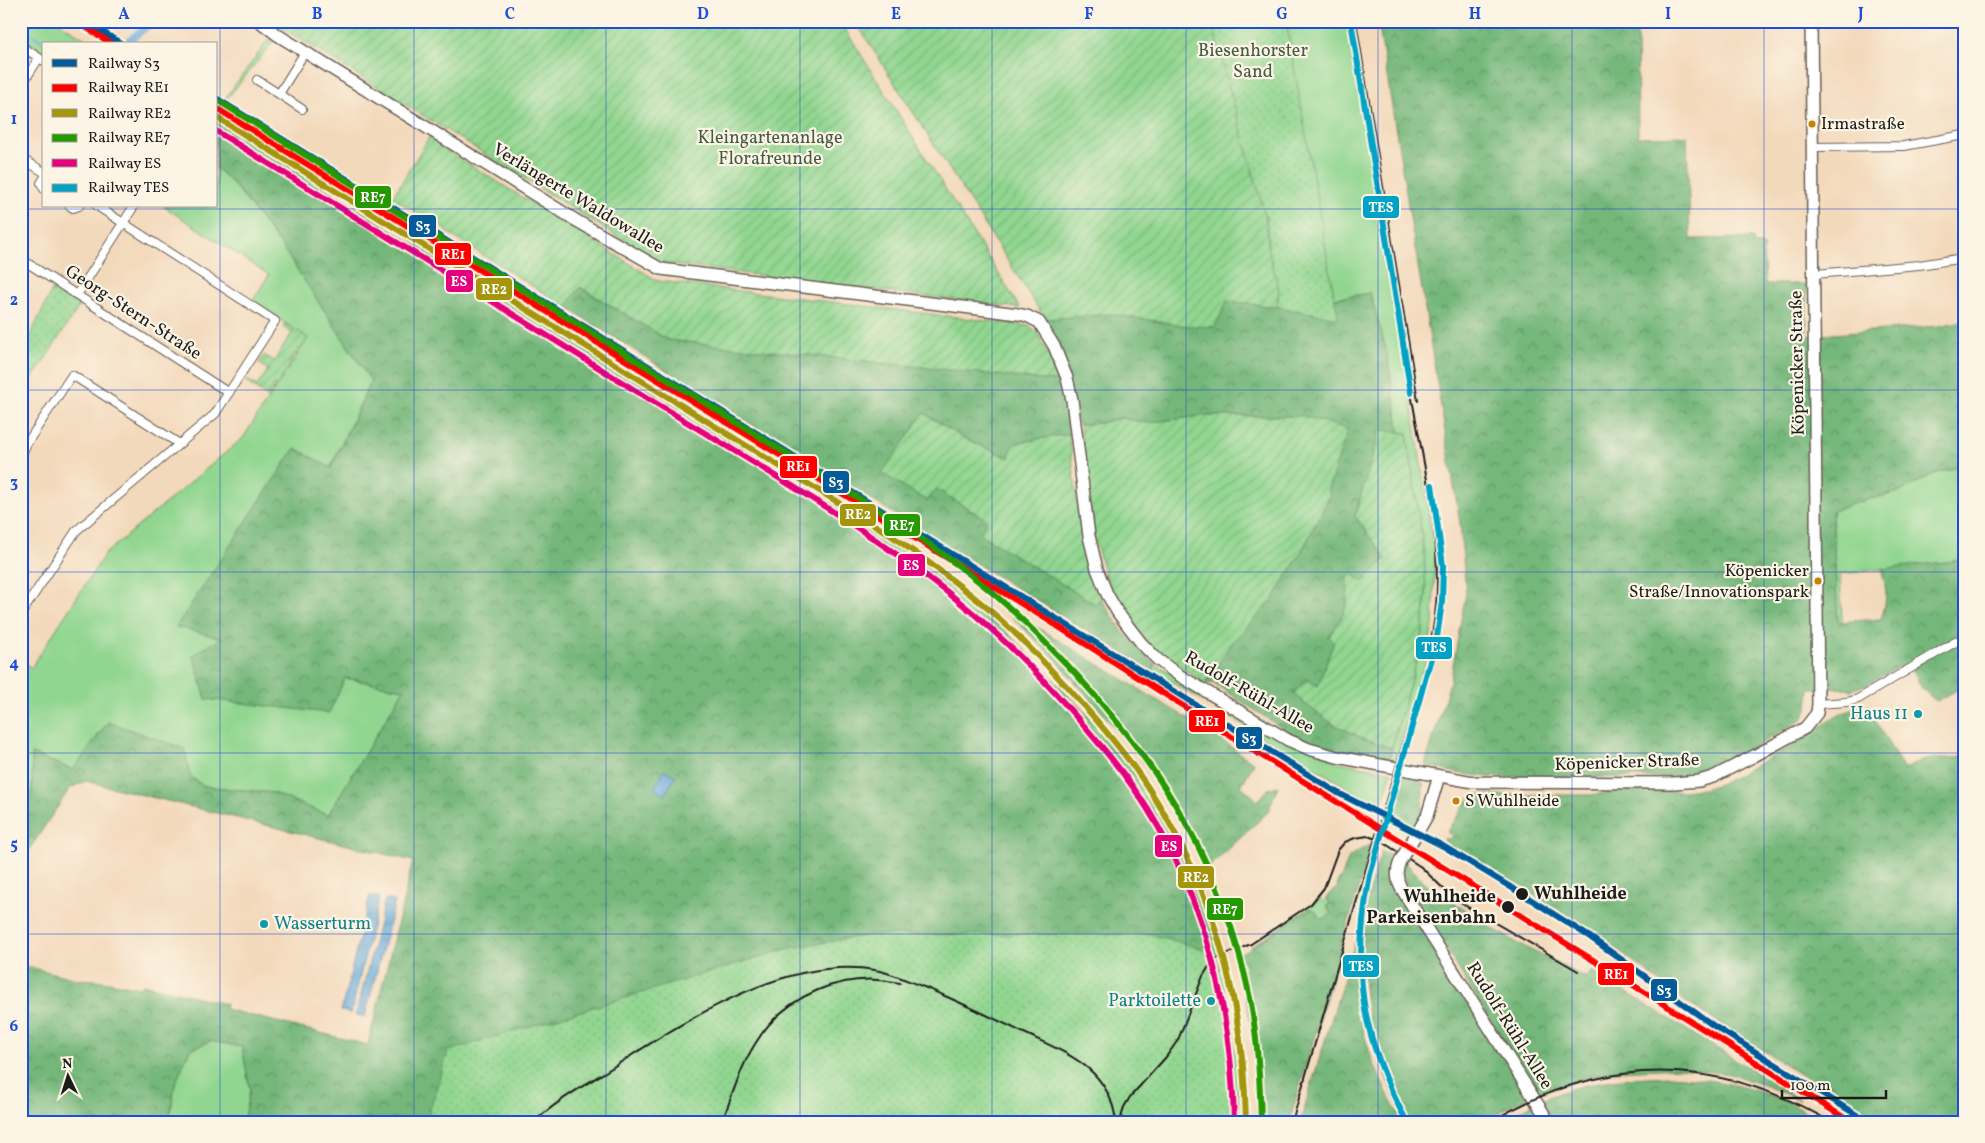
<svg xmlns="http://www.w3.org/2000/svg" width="1985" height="1143" font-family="Vollkorn,serif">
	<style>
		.grass { fill: #91d690; stroke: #567956 }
		.forest { fill: url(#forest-crowns); stroke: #486a4b }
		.park { fill: url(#park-dots); stroke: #567956 }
		.garden { fill: url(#garden-furrows); stroke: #567956 }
		.water { fill: url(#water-ripples); stroke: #40627a }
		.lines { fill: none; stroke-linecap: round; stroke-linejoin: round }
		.stream { stroke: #65a7d9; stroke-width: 2 }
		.canal { stroke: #65a7d9; stroke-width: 8 }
		.street-casing { stroke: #675e54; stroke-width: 10 }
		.secondary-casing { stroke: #675e54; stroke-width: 14 }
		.street { stroke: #fff; stroke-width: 8 }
		.secondary { stroke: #fff; stroke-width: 11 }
		.rail { stroke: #1c1c1c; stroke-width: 2 }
		.secondary-bridge-casing { stroke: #675e54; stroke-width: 14; stroke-linecap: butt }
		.secondary-bridge { stroke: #fff; stroke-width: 11 }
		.rail-1-casing { stroke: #fcf5e5; stroke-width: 10 }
		.rail-2-casing { stroke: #fcf5e5; stroke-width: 10 }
		.rail-3-casing { stroke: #fcf5e5; stroke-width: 10 }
		.rail-4-casing { stroke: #fcf5e5; stroke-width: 10 }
		.rail-5-casing { stroke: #fcf5e5; stroke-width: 10 }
		.rail-6-casing { stroke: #fcf5e5; stroke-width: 10 }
		.rail-1 { stroke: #055a99; stroke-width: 6 }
		.rail-2 { stroke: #f00; stroke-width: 6 }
		.rail-3 { stroke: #a4950b; stroke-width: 6 }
		.rail-4 { stroke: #269900; stroke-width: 6 }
		.rail-5 { stroke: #e5007d; stroke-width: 6 }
		.rail-6 { stroke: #01a2c5; stroke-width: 6 }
		.grid { fill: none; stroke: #1d4ed8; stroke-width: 1; stroke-opacity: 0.55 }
		.bus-dot { fill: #c08407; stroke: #fcf5e5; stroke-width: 2 }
		.culture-dot { fill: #0f9aa8; stroke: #fcf5e5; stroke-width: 2 }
		.stop-dot { fill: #1c1c1c; stroke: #fcf5e5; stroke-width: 2 }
		.labels { text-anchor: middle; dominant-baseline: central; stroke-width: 4.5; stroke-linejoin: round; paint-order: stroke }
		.bus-label { font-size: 17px; fill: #1c1c1c; stroke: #fcf5e5; text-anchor: start }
		.park-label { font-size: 18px; fill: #455d45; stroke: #fcf5e5 }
		.street-label { font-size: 18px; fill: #1c1c1c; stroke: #fcf5e5 }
		.culture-label { font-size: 18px; fill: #0d838f; stroke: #fcf5e5; text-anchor: end }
		.stop-label { font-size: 18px; font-weight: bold; fill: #1c1c1c; stroke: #fcf5e5; text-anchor: start }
		.line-badge { stroke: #fcf5e5; stroke-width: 2 }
		.badge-label { font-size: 14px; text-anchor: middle; font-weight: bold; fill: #fff }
		.neatline { fill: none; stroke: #1d4ed8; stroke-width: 2 }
		.grid-label { font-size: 16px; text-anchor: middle; font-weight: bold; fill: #1d4ed8 }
	</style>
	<defs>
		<pattern id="forest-crowns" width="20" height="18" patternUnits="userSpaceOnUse" patternTransform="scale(1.25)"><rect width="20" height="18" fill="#74b77a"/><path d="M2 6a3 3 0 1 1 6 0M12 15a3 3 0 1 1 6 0" fill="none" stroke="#5e9463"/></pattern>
		<pattern id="park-dots" width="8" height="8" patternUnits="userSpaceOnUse" patternTransform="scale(1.25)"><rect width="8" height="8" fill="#91d690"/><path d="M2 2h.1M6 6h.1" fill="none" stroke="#7cb77c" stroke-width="1.8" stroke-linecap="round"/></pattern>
		<pattern id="garden-furrows" width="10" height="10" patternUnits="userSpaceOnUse" patternTransform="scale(1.25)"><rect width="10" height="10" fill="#91d690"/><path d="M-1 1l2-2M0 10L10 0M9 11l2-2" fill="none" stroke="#7cb77c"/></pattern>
		<pattern id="water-ripples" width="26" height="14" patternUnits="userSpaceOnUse" patternTransform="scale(1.25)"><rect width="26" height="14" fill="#65a7d9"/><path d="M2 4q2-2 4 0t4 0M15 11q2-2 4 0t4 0" fill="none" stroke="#5287af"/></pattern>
	</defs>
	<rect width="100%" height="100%" fill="#fcf5e5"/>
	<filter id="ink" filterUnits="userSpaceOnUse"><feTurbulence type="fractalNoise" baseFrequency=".02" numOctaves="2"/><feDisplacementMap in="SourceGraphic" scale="10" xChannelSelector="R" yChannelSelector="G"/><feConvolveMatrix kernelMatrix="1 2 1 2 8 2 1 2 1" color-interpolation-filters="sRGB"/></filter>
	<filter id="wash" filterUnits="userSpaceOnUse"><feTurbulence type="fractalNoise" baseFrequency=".0096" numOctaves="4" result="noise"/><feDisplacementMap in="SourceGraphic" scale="20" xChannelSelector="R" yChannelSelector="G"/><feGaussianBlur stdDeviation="1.12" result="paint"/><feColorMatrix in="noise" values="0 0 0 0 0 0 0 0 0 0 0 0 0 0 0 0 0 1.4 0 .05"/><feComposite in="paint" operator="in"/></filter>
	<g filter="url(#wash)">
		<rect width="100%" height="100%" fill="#f3d9bb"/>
		<!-- grass -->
		<path class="grass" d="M21,21H57L93,44H44V55L35,50L36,47L21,37Z
			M1211,21H1348L1374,190L1410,393L1435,554L1433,625L1425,663L1394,764L1388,763L1422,640L1426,594L1424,552L1407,433H1400L1386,349L1370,293L1277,307L1279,290Z
			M269,39L273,42L230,95L224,100Z
			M216,168L232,183L279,242L371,381L330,468L296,448L282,470L223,638L345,678L404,689L328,815L273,793L203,786L190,776L73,770L32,754V793L21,807V660L31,668L105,554L243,438L308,338L252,302L269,275L163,206H216Z
			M1964,465V560L1840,574L1842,622H1838L1832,510L1865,500L1900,492L1931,475Z
			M1155,664L1338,762L1392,772L1380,807L1153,671Z
			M1320,898L1324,902L1327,899L1330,904L1331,914L1322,920L1313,909L1250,947L1308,908Z
			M211,1041L242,1047L250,1090L243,1122H169L175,1084L190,1049Z"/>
		<!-- forest -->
		<path class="forest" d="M1378,21H1637L1638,137L1687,136L1690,239L1753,238L1754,245H1763L1765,284H1806L1807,336L1938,326L1964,321V465L1931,475L1900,492L1865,500L1832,511L1838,622L1881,619C1888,598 1887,589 1881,569L1964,560V686L1937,701C1931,697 1926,693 1922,688C1914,676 1920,675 1906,666C1885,671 1870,686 1850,690L1849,688L1810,689L1808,708L1802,719L1722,767L1700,775L1673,777H1489L1457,773L1425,765L1450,682L1466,593L1460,523Z
			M216,121L867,524L989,613L1118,746L1166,816L1196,876L1220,952L1210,957L532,1122H243L250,1090L242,1047L211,1041L190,1049L175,1084L169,1122H21V965L80,980C88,977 129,986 140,988L142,984L226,1004L225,1009L368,1045L413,861L86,781L70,788L21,862V807L32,792V754L73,770L108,722L185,749L190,776L203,786L273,793L328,815L404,689L345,678L329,713L206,699L193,655L222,638L176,627L295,448L331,468L371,381L279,242L233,183L216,168Z
			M579,287L668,340L1063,382L1069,434L1016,443L1012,447L1010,458L961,437L924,413L927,501L937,489L987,520L980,534L1095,604L1101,598L1124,633L1155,664L1153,671L875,502L566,307Z
			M1370,293L1386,349L1400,433L1380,430L1355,516L1386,558L1363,583L1348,578C1348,610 1346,611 1329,637L1334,642L1318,686L1293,693C1325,723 1351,735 1392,748L1388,763L1357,758L1303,742L1215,684L1205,683L1232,643L1273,599L1302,551L1330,495L1293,416H1202L1146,423L1120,418L1100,423L1079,425L1045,323V319L1111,314L1188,326L1215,327L1227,301L1278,307Z
			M999,604L1208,731L1254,763L1241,786L1258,801L1268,789L1278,786L1268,812L1206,870L1190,836L1140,757L1058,662Z
			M1866,705L1904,770L1921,760L1964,757V839L1960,842L1964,846V1122H1877L1683,1000L1628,957L1574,919L1443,841L1445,838L1449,840L1452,835L1448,833V830L1468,800L1474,795H1590L1627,791H1681L1704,789L1725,782L1802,740L1837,715Z
			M1404,775L1416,778L1423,783L1422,815L1414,828L1391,816Z
			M1372,843L1289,1122H1257C1258,1065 1250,1009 1237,955L1254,946L1310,909H1313L1322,920L1331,914L1327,906L1330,904L1327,899L1328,895L1338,887L1337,884L1338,880L1341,879L1349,857Z
			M1382,850L1395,858L1391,868L1529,1097L1513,1104L1484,1122H1409C1373,1066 1357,990 1364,924C1366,899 1374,874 1382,850Z
			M1405,862L1430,888L1441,891L1473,917L1519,944L1586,978L1592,971L1800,1100L1766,1086L1731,1074L1679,1068L1616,1071L1581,1079L1536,1094L1406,884L1402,874Z
			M1357,936C1356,951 1355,966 1356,982C1357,1031 1378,1080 1403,1122H1300Z
			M1670,1076C1713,1079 1755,1087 1794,1105C1803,1109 1812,1116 1820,1122H1554L1540,1101C1587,1080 1620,1078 1670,1076Z
			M1534,1103L1545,1122H1498Z"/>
		<!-- park -->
		<path class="park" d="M1209,21H1286L1338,318L1278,307L1268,252Z
			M53,288L80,305L21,396V355Z
			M1150,934L1215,952C1231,1007 1239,1065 1238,1122H426L448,1051L790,948L870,935Z"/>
		<!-- garden -->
		<path class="garden" d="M271,21H840L1020,308L660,263Z
			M855,21H1211L1266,219L1269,252L1279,290L1277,307L1227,301L1215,327L1188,326L1111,314L1045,319Z
			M430,136L441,147L658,281L1030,326L1037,332L1063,382L668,340L580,287L566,307L445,231L446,229L392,198Z
			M285,323L295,330L294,332L296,334L298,331L308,338L300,350L297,349L296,351L298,353L296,356L294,354L292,356L295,358L293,362L290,360L289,362L291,364L276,387L274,385L272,388L275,389L272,393L270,391L268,393L271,395L269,398L246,382L247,380L257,386L268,370L259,363L264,355L274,361L292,333L283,327Z
			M924,413L961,437L1009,458L1012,447L1016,443L1069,434L1082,540L1089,568L1101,598L1095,604L980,534L987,520L937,489L927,501L882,473Z
			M1202,416H1303L1348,429L1328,490L1330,495L1302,551L1273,599L1232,643L1205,683L1165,657L1147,642L1124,610L1107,580L1094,538L1080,425L1100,423L1120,418L1146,423Z
			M1380,430L1407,433L1424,552L1426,594L1422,640L1392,748C1351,735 1325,723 1293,693L1307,680L1318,686L1334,642L1329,637C1346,611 1348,610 1348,578L1352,573L1363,582L1386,559L1355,516Z"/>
		<!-- water -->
		<path class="water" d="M664,770L676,776L665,795L654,788Z
			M370,895L379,898L351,1013L341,1011Z
			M385,899L395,901L365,1017L356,1015Z"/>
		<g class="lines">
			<!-- stream -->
			<path class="stream" d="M21,27L46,44"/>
			<!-- canal -->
			<path class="canal" d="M130,40L153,21"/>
		</g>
	</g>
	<g filter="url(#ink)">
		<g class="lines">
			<defs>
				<path id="street" d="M21,46L44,61
					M257,80L279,94L305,52
					M21,86L39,58
					M279,94L302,109
					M1813,147L1904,146L1964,135
					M21,158L44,172
					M44,178L41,183L44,189
					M70,206L73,208L79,206
					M21,259L229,393
					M1815,274L1919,265L1964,258
					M77,295L134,206
					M21,456L27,443L72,375L178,443
					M21,614L76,531L215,414L275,321L97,206
					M1818,704L1847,702L1858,699L1964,637"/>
				<path id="secondary" d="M259,21L276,34L577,221L661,269L1018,314L1027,316L1039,322L1054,346L1067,378L1072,400L1089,536L1097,569L1107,594L1118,613L1142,644L1157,659L1177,674L1288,740L1309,749L1337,757L1473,782L1674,783L1699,781L1713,777L1754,756L1805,728L1817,713L1818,704L1811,21
					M1420,828L1427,816L1439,776
					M1401,859C1396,870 1396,878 1401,888L1549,1122"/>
			</defs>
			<!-- street casing -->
			<use href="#street" class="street-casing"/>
			<!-- secondary casing -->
			<use href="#secondary" class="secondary-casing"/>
			<!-- street -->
			<use href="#street" class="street"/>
			<!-- secondary -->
			<use href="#secondary" class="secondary"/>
			<!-- rail -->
			<path class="rail" d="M1356,21L1418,401
				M534,1122C560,1098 592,1081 621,1062C692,1017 787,955 875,970C892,973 908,981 924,987C958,1001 991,1017 1024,1033C1066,1053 1110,1068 1116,1122
				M722,1122C732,1096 740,1068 755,1044C784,995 844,970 900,983
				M1120,1122L1124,1107L1130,1097L1166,1057L1178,1040L1203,976L1210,965L1219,957L1251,944L1311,904L1324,888L1338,850L1345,842L1355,838L1368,836L1381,841L1421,867L1454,899L1578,971
				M1292,1122L1426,664C1432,638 1437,612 1437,585C1438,521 1422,456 1411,393
				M1490,1122C1604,1054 1717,1055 1831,1122"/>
			<defs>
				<path id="secondary-bridge" d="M1401,859L1420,828"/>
			</defs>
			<!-- secondary-bridge casing -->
			<use href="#secondary-bridge" class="secondary-bridge-casing"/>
			<!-- secondary-bridge -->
			<use href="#secondary-bridge" class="secondary-bridge"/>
			<defs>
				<path id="rail-1" d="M86,21L122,44
					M216,98L1338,793L1443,846L1522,894L1590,937L1714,1026L1868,1122"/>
				<path id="rail-2" d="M76,21L112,44
					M216,108L1043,617L1251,749L1606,968L1851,1122"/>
				<path id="rail-3" d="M216,117L889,534C920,556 951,578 980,602C1012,628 1041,659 1069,689C1104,728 1139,769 1165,815C1220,910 1244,1012 1246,1122"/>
				<path id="rail-4" d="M220,102L897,522C928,543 959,565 988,589C1019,615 1047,644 1075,673C1165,772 1222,865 1250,998C1258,1039 1260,1080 1261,1122"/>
				<path id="rail-5" d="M216,131C361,220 505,309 649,399C753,463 861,523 956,599C1001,635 1041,676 1079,720C1103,748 1127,776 1147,808C1206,902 1232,1012 1234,1122"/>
				<path id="rail-6" d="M1351,21L1411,393
					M1407,1122C1360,1034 1351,972 1370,875L1437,637L1442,602L1443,566L1432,485"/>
			</defs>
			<!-- rail-1 casing -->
			<use href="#rail-1" class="rail-1-casing"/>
			<!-- rail-2 casing -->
			<use href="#rail-2" class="rail-2-casing"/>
			<!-- rail-3 casing -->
			<use href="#rail-3" class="rail-3-casing"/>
			<!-- rail-4 casing -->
			<use href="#rail-4" class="rail-4-casing"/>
			<!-- rail-5 casing -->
			<use href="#rail-5" class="rail-5-casing"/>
			<!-- rail-6 casing -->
			<use href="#rail-6" class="rail-6-casing"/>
			<!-- rail-1 -->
			<use href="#rail-1" class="rail-1"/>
			<!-- rail-2 -->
			<use href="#rail-2" class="rail-2"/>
			<!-- rail-3 -->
			<use href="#rail-3" class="rail-3"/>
			<!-- rail-4 -->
			<use href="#rail-4" class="rail-4"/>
			<!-- rail-5 -->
			<use href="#rail-5" class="rail-5"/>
			<!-- rail-6 -->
			<use href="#rail-6" class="rail-6"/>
		</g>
	</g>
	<!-- grid -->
	<path class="grid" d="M220,21V1122M414,21V1122M606,21V1122M800,21V1122M992,21V1122M1186,21V1122M1378,21V1122M1572,21V1122M1764,21V1122M21,209H1964M21,390H1964M21,572H1964M21,753H1964M21,934H1964"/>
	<!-- markers -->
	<g class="bus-dot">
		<circle cx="1812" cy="124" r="4.5"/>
		<circle cx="1818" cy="581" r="4.5"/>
		<circle cx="1456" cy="801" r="4.5"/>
	</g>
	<g class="culture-dot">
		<circle cx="1918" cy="714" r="5"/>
		<circle cx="264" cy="924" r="5"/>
		<circle cx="1211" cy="1001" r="5"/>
	</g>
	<g class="stop-dot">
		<circle cx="1522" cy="894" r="7"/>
		<circle cx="1508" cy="907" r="7"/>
	</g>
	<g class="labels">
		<!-- bus labels -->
		<g class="bus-label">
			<text x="1821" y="124">Irmastraße</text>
			<text x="1809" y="571" text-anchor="end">Köpenicker<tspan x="1809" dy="21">Straße/Innovationspark</tspan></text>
			<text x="1465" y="801">S Wuhlheide</text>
		</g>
		<!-- park labels -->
		<g class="park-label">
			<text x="1253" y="51">Biesenhorster<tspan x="1253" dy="21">Sand</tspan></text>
			<text x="770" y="138">Kleingartenanlage<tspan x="770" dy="21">Florafreunde</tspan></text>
		</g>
		<!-- street labels -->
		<g class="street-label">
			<text transform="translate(578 199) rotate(31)">Verlängerte Waldowallee</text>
			<text transform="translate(133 313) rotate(33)">Georg-Stern-Straße</text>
			<text transform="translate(1798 363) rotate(-91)">Köpenicker Straße</text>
			<text transform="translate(1249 693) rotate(30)">Rudolf-Rühl-Allee</text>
			<text transform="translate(1627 763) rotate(-2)">Köpenicker Straße</text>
			<text transform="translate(1509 1026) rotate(58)">Rudolf-Rühl-Allee</text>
		</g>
		<!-- culture labels -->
		<g class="culture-label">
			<text x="1908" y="714">Haus 11</text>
			<text x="274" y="924" text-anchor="start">Wasserturm</text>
			<text x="1201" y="1001">Parktoilette</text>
		</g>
		<!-- stop labels -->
		<g class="stop-label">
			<text x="1534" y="894">Wuhlheide</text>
			<text x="1496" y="897" text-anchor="end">Wuhlheide<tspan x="1496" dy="21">Parkeisenbahn</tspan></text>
		</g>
	</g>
	<g class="line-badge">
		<rect x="354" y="185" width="38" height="24" rx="5" fill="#269900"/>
		<rect x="1362" y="195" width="38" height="24" rx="5" fill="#01a2c5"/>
		<rect x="408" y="214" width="29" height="24" rx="5" fill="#055a99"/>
		<rect x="434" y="242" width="38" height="24" rx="5" fill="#f00"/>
		<rect x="445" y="269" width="29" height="24" rx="5" fill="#e5007d"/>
		<rect x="475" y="277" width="38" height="24" rx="5" fill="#a4950b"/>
		<rect x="779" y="455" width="39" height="24" rx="5" fill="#f00"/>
		<rect x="822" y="470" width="28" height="24" rx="5" fill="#055a99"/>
		<rect x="839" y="503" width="38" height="24" rx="5" fill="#a4950b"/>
		<rect x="883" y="513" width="38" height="24" rx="5" fill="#269900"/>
		<rect x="897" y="553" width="29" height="24" rx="5" fill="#e5007d"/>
		<rect x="1415" y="636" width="38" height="24" rx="5" fill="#01a2c5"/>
		<rect x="1188" y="709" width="38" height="24" rx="5" fill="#f00"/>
		<rect x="1235" y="726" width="28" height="24" rx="5" fill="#055a99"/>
		<rect x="1154" y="834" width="29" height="24" rx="5" fill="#e5007d"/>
		<rect x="1177" y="865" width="38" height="24" rx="5" fill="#a4950b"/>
		<rect x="1206" y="897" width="38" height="24" rx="5" fill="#269900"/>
		<rect x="1342" y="954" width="38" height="24" rx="5" fill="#01a2c5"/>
		<rect x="1597" y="962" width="38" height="24" rx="5" fill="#f00"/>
		<rect x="1650" y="978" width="28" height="24" rx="5" fill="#055a99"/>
	</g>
	<g class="badge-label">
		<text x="373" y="202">RE7</text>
		<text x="1381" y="212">TES</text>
		<text x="423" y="231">S3</text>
		<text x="453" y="259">RE1</text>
		<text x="459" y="286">ES</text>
		<text x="494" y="294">RE2</text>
		<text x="798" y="471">RE1</text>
		<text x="836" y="487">S3</text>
		<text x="858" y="519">RE2</text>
		<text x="902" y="530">RE7</text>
		<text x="911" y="570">ES</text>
		<text x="1434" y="652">TES</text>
		<text x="1207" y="726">RE1</text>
		<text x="1249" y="743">S3</text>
		<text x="1169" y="851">ES</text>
		<text x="1196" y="882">RE2</text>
		<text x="1225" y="914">RE7</text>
		<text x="1361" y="971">TES</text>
		<text x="1616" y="979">RE1</text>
		<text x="1664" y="995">S3</text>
	</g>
	<!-- margin -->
	<rect width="1985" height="1143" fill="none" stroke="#fcf5e5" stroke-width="55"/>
	<!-- legend -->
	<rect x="42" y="42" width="175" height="165" fill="#fcf5e5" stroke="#a29e95"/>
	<rect x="52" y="59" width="25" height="8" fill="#055a99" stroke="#a29e95"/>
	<text x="88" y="68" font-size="15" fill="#1c1c1c">Railway S3</text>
	<rect x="52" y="84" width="25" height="8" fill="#ff0000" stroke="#a29e95"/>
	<text x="88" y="92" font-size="15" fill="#1c1c1c">Railway RE1</text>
	<rect x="52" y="109" width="25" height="8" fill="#a4950b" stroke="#a29e95"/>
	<text x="88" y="118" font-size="15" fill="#1c1c1c">Railway RE2</text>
	<rect x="52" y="134" width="25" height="8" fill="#269900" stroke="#a29e95"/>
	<text x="88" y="142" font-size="15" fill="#1c1c1c">Railway RE7</text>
	<rect x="52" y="159" width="25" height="8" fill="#e5007d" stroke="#a29e95"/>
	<text x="88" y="168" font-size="15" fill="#1c1c1c">Railway ES</text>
	<rect x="52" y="184" width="25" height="8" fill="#01a2c5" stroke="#a29e95"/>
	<text x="88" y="192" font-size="15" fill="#1c1c1c">Railway TES</text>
	<!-- north arrow -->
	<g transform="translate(68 1076) rotate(356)" stroke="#fcf5e5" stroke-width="4" paint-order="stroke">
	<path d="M0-4L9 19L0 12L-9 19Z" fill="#1c1c1c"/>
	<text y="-8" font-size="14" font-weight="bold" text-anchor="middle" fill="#1c1c1c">N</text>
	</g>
	<!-- scale -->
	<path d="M1782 1090v8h104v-8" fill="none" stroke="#1c1c1c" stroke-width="2.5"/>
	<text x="1790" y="1090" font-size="15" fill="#1c1c1c" stroke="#fcf5e5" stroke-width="4" paint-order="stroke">100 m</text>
	<rect x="28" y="28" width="1930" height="1088" class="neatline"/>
	<g class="grid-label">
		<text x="124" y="19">A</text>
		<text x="317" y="19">B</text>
		<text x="510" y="19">C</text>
		<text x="703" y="19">D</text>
		<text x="896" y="19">E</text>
		<text x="1089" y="19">F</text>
		<text x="1282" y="19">G</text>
		<text x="1475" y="19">H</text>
		<text x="1668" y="19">I</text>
		<text x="1861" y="19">J</text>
		<text x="14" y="124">1</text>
		<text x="14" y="305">2</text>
		<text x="14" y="487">3</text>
		<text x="14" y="668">4</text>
		<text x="14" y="849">5</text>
		<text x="14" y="1031">6</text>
	</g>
</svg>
